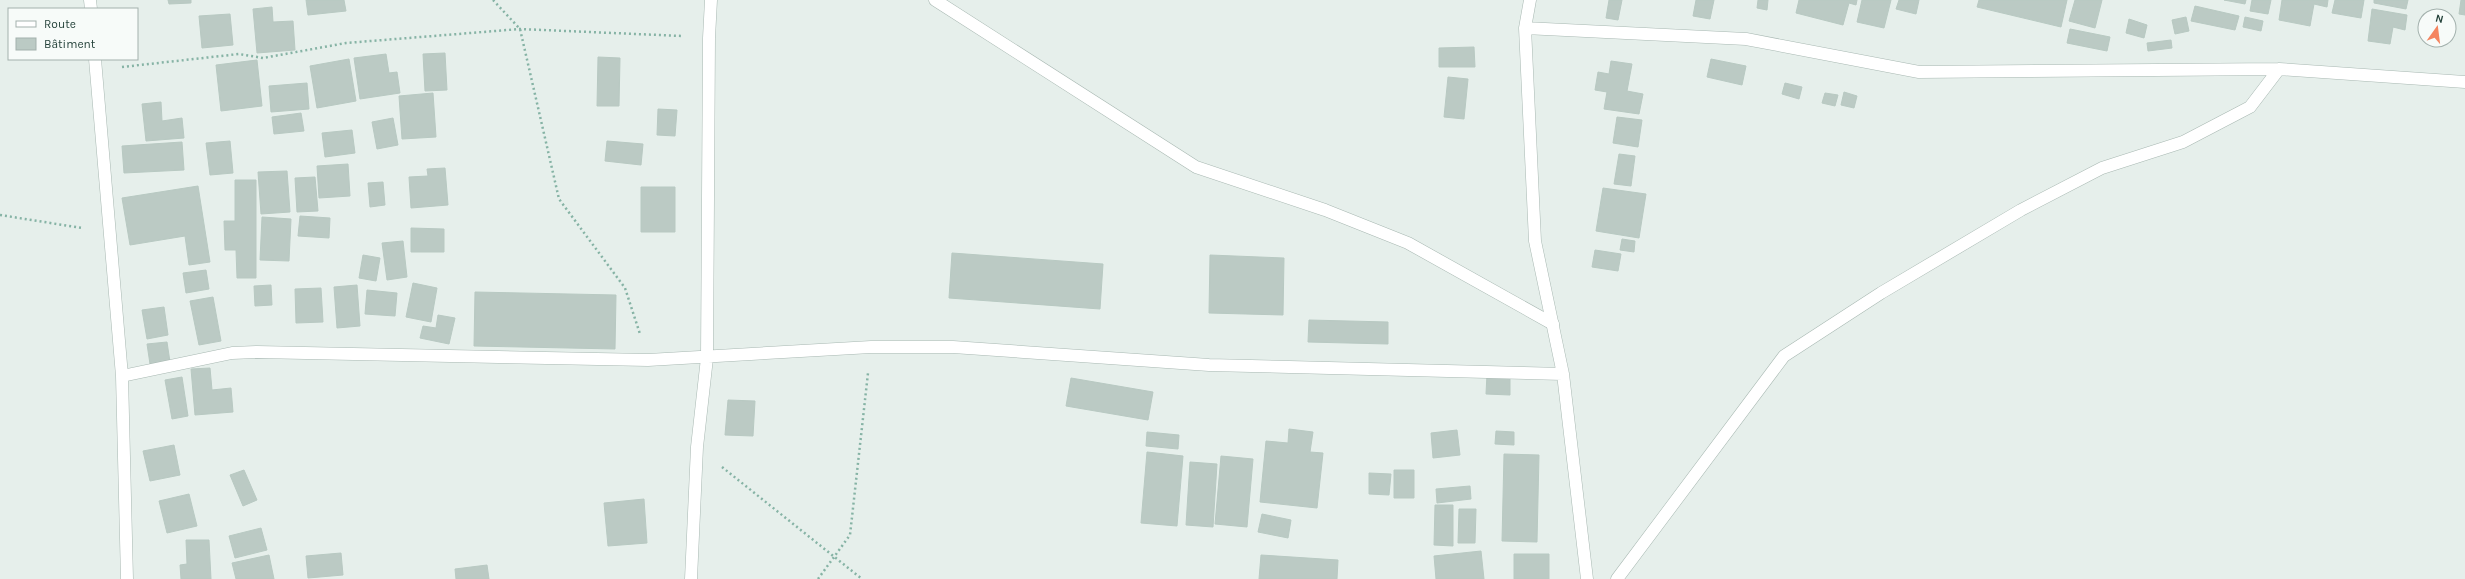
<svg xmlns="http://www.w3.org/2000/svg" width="2465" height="579" font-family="Karla,sans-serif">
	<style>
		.building { fill: #bbcac4; stroke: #b8c9c2 }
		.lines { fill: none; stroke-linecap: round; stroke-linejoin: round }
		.lane-casing { stroke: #a8b8b2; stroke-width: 13 }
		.street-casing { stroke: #a8b8b2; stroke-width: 13 }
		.path { stroke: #86b3a5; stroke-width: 2.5; stroke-dasharray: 2 3; stroke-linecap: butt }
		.lane { stroke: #fff; stroke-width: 12 }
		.street { stroke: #fff; stroke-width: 12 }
	</style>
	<rect width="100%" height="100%" fill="#e6efeb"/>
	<!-- building -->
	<path class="building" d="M168,0H191V3L169,4Z
		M306,0H344L346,11L308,15Z
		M1609,0H1622L1618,20L1606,18Z
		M1696,0H1714L1710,19L1693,16Z
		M1758,0H1768L1767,10L1757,8Z
		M1799,0H1857L1856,5L1849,3L1843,25L1796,13Z
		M1862,0H1891L1884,28L1857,22Z
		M1899,0H1919L1916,14L1896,9Z
		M1979,0H2067L2061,27L1977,7Z
		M2075,0H2102L2095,28L2069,21Z
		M2224,0H2246L2245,4Z
		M2252,0H2271L2268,14L2250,11Z
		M2282,0H2328L2327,7L2314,4L2310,26L2279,20Z
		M2335,0H2364L2361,18L2332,13Z
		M2374,0H2408L2406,9L2374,3Z
		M2461,0H2465V15L2459,14Z
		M2195,6L2239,16L2235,30L2191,21Z
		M272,7L273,22L293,21L295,50L257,53L253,9Z
		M2372,9L2407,15L2405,30L2393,27L2390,44L2368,41Z
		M230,14L233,45L202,48L199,16Z
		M2186,17L2189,31L2175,34L2172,20Z
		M2245,17L2263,21L2261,31L2243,27Z
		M2129,19L2147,25L2144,38L2126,33Z
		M2070,29L2110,37L2107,51L2067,43Z
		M2171,40L2172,48L2148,51L2147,43Z
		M1474,47L1475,67H1439V48Z
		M445,53L447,90L425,91L423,54Z
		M386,54L389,73L397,72L400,93L360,99L354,58Z
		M598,57L620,58L619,106H597Z
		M349,59L356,101L317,108L310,66Z
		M1711,59L1746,66L1742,85L1707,77Z
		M257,60L262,106L221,111L216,65Z
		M1611,61L1632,64L1627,91L1643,94L1639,114L1604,109L1607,92L1595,90L1598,72L1609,74Z
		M1448,77L1468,79L1464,119L1444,117Z
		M307,83L309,109L271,112L269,86Z
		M1785,83L1802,87L1799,99L1782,94Z
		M1844,92L1857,96L1854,108L1841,105Z
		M433,93L436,137L402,139L399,96Z
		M1825,93L1838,95L1835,106L1822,103Z
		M161,102L162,121L182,118L184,138L146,141L142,104Z
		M658,109L677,110L675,136L657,135Z
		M301,113L304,131L274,134L272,117Z
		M1617,117L1642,120L1638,147L1613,143Z
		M393,118L398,145L377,149L372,122Z
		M352,130L355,153L325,157L322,133Z
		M230,141L233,173L210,175L206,143Z
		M607,141L643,144L641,165L605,161Z
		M182,142L184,170L124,173L122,146Z
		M1619,154L1635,156L1631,186L1614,184Z
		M348,164L350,196L319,198L317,166Z
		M445,168L448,205L411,208L409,177L428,176L427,169Z
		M287,171L290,212L261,214L258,172Z
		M315,177L318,211L297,212L295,178Z
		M235,180H256V278H237L236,250H225L224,221H235Z
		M383,182L385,205L370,207L368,183Z
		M198,186L210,262L189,265L185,236L130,245L122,198Z
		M641,187H675V232H641Z
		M1603,188L1646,194L1639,238L1596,231Z
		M300,216L330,218L329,238L298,236Z
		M262,217L291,219L289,261L260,260Z
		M411,228L444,229V252H411Z
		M1622,239L1635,241L1634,252L1620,250Z
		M403,241L407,277L387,280L382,243Z
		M1595,250L1621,254L1618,271L1592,267Z
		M952,253L1103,264L1100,309L949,298Z
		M363,255L380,258L376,281L359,278Z
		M1210,255L1284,258L1283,315L1209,313Z
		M206,270L209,289L186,293L183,273Z
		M413,283L437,288L431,322L406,317Z
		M271,285L272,305L255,306L254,286Z
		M357,285L360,326L337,328L334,287Z
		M321,288L323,322L296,323L295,289Z
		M367,290L397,293L395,316L365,314Z
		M475,292L616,295L615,349L474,346Z
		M213,297L221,341L199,345L190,301Z
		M164,307L168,335L147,339L142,310Z
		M438,315L455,318L449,344L420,338L423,326L436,328Z
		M1309,320L1388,322V344L1308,342Z
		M167,342L170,362L150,364L147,344Z
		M210,368L212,390L231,388L233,412L195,415L191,369Z
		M1487,374L1510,375V395L1486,394Z
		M182,377L188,416L172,419L165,380Z
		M1071,378L1153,392L1148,420L1066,406Z
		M728,400L755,401L753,436L725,435Z
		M1289,429L1313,432L1310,452L1323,453L1317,508L1260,502L1266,441L1288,443Z
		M1457,430L1460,455L1433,458L1431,433Z
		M1496,431L1514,432V445L1495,444Z
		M1147,432L1179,435L1178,449L1146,446Z
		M174,445L180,475L150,481L143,451Z
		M1147,452L1183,456L1177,526L1141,523Z
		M1504,454L1539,455L1537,542L1502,541Z
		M1221,456L1253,459L1247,527L1215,524Z
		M1190,462L1217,464L1213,527L1186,525Z
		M244,470L257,500L243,506L230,475Z
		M1394,470H1414V498H1394Z
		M1369,473L1391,474L1389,495L1369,494Z
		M1470,486L1471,499L1437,503L1436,489Z
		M189,494L197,526L167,533L159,501Z
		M644,499L647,543L608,546L604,503Z
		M1435,505H1453V546L1434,545Z
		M1459,509H1476L1475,543H1458Z
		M1262,514L1291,520L1288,538L1258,532Z
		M261,528L267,550L235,558L229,536Z
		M186,540H209L211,579H181L180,565L187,564Z
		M1481,551L1484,579H1436L1434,556Z
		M341,553L343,575L308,578L306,556Z
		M1514,554H1549V579H1514Z
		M269,555L274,579H236L232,563Z
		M1261,555L1338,560L1337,579H1259Z
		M487,565L489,579H456L455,569Z"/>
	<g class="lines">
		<defs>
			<path id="lane" d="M935,0L1196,167L1325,210L1408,243L1553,324"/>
			<path id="street" d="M90,0L91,9
				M1530,0L1525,28L1535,241L1563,374L1587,579
				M1525,28L1746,39L1919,72L2279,69L2465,82
				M95,59L122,376L127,579
				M122,376L232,353L257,352L648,360L871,347H953L1209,365L1563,374
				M691,579L697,447L707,358L709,38L711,0
				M1617,579L1784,356L1881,293L2021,210L2102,168L2183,142L2250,107L2279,69"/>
		</defs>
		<!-- lane casing -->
		<use href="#lane" class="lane-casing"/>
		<!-- street casing -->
		<use href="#street" class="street-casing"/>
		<!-- path -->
		<path class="path" d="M493,0L520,29L559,199L625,288L640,334
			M122,67L239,54L263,58L346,43L520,29L682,36
			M0,215L82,228
			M722,467L862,579
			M818,579L850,535L868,373"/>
		<!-- lane -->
		<use href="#lane" class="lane"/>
		<!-- street -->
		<use href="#street" class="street"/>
	</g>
	<!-- legend -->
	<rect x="8" y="8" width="130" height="52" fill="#f7fbf9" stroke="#a3b1ad"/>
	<rect x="16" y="21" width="20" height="6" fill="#ffffff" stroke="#a3b1ad"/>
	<text x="44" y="28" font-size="12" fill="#24423a">Route</text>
	<rect x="16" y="38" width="20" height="12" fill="#bbcac4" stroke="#a3b1ad"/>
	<text x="44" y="48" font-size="12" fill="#24423a">Bâtiment</text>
	<!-- north arrow -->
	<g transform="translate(2437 28) rotate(14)"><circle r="19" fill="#f7fbf9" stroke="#a3b1ad"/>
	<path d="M0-3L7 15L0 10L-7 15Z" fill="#f4845f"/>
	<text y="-6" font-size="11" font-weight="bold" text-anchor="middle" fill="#24423a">N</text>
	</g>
</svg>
